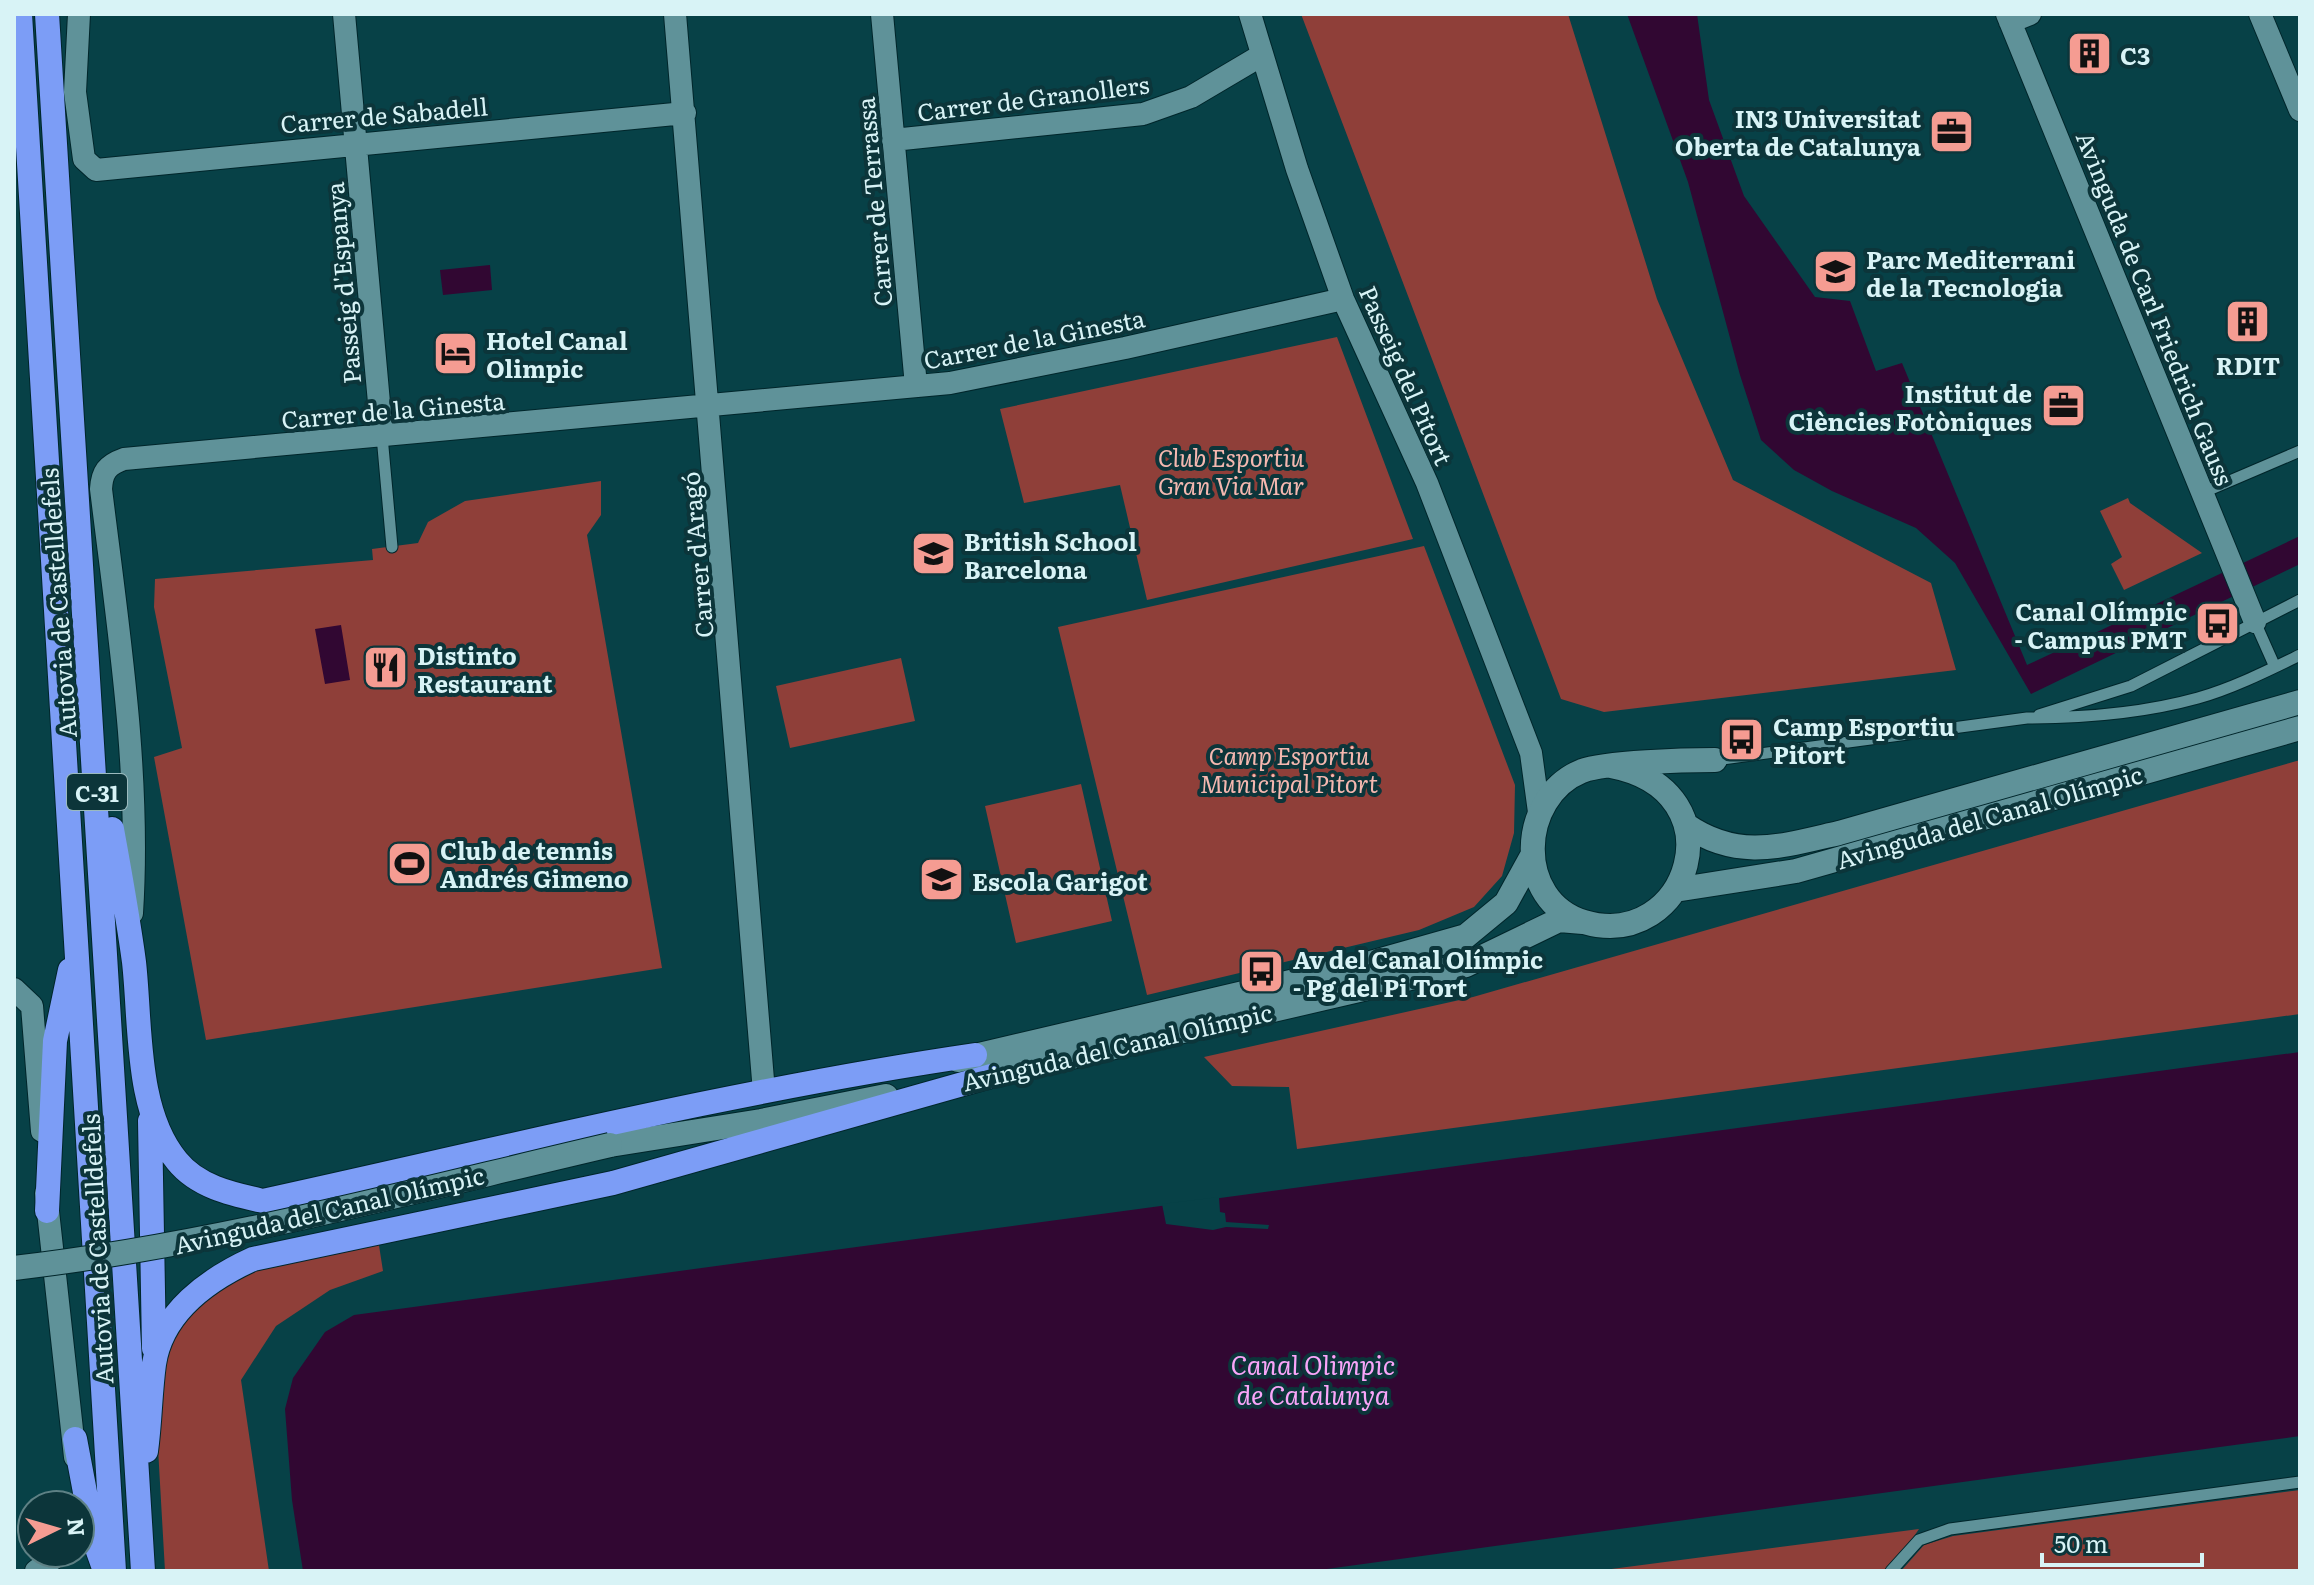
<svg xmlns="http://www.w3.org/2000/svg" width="2314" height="1585" font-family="Literata,serif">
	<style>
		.green { fill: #8f3f39 }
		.water { fill: #310732 }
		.pier { fill: #074147 }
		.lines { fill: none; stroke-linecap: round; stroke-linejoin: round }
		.lane-casing { stroke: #00262b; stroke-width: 13 }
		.street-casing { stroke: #00262b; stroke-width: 24 }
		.secondary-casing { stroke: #00262b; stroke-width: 26 }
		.highway-casing { stroke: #00262b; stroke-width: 26 }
		.lane { stroke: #5f9299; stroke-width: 11 }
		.street { stroke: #5f9299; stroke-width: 22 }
		.secondary { stroke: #5f9299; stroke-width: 24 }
		.highway { stroke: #7c9df6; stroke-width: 24 }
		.secondary-bridge-casing { stroke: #00262b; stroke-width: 26; stroke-linecap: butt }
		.secondary-bridge { stroke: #5f9299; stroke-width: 24 }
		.labels { text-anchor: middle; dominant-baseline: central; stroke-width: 8; stroke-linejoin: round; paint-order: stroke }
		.shield { fill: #0c353a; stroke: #9bbabe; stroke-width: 2 }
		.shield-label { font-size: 22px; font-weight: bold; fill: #d8f3f6 }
		.poi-label { font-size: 24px; font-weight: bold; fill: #d8f3f6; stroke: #0c353a; text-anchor: start }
		.street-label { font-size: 24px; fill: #d8f3f6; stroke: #0c353a }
		.park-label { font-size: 24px; font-style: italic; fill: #f5b8b0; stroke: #0c353a }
		.water-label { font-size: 26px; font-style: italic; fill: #f9a5f9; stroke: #0c353a }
	</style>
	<rect width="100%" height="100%" fill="#074147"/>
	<!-- green -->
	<path class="green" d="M1301,14H1568L1657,299L1733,480L1931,583L1956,670L1604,712L1561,699Z
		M1337,337L1413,539L1147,600L1120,485L1024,503L1000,409Z
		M601,481V515L587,535L662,968L206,1040L154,757L182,748L154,607L155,579L373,560L372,549L418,543L428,522L465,501Z
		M2128,498L2130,503L2202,553L2124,590L2111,564L2122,557L2100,511Z
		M1424,546L1515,785L1514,833L1502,876L1474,907L1419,930L1147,995L1058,627Z
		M901,658L915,721L790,748L776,686Z
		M2300,760V1014L1297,1149L1289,1087L1232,1086L1204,1057L1473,997Z
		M1081,784L1112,921L1016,943L985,806Z
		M378,1239L383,1271L330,1290L276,1326L241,1380L269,1571H165L156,1413L163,1349L186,1311L230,1278Z
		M2300,1490V1571H1901L1924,1545L1953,1536Z
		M1919,1529L1890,1571H1596Z"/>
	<!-- water -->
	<path class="water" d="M1627,14H1697L1709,100L1744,196L1815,297L1850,301L1876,371L1902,363L2027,665L2300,536V564L2031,694L1955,563L1916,528L1832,491L1794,470L1761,440L1740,375L1688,182Z
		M490,265L492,290L443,295L440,270Z
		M341,625L350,680L325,684L315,629Z
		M2300,1052V1436L1312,1571H303L292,1500L285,1409L293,1378L325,1332L354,1315Z"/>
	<!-- pier -->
	<path class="pier" d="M1219,1197L1220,1212L1225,1213L1226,1222L1269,1225L1268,1229L1226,1227L1213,1230L1166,1224L1162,1204Z"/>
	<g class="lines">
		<defs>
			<path id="lane" d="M382,436L392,547
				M2204,492L2300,451
				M2255,622L2275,667
				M2039,715L2131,686L2300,600
				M1715,760L2027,718C2083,718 2144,713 2198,698C2233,688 2267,671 2300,655
				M1891,1571L1919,1540L1950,1529L2300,1482"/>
			<path id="street" d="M79,14L75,92L84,159L96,170L685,113
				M344,14L382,436
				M675,14L764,1092
				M882,14L916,386
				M1250,14L1297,169L1343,299L1427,483L1531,753L1539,812
				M2007,14L2255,622
				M2260,14L2300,110
				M2010,22L2030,14
				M893,140L1143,114L1191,97L1262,55
				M132,913C141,772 118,628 101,489C102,472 107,465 124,459L950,383L1125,348L1343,299
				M14,989L32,1006L42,1131
				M46,1193L75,1457
				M36,1571L61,1553"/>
			<path id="secondary" d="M1611,766C1742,791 1688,953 1584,922C1514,901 1518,797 1582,771C1606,762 1686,760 1715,760
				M1686,825C1738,861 1782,846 1839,833L2300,702
				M1675,890L1796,871L2300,728
				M958,1060L1367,964L1466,936L1506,903L1533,854
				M973,1080L1466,965L1559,920L1583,922
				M610,1145L761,1121L886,1096"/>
			<path id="highway" d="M20,14L114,1571
				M47,14L143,1571
				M112,829C120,874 128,917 134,962C141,1024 135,1111 177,1161C198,1187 232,1194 263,1201C500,1149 736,1090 975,1055
				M150,1121L154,1348
				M47,1211L55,1041L70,970
				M75,1439L94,1540L105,1571
				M146,1451C150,1422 150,1393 154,1364C162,1312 209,1279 253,1259L613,1183L991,1076"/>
		</defs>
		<!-- lane casing -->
		<use href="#lane" class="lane-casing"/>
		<!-- street casing -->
		<use href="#street" class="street-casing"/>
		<!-- secondary casing -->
		<use href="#secondary" class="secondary-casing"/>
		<!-- highway casing -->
		<use href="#highway" class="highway-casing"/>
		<!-- lane -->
		<use href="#lane" class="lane"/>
		<!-- street -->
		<use href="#street" class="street"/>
		<!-- secondary -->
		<use href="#secondary" class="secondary"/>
		<!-- highway -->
		<use href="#highway" class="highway"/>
		<defs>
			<path id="secondary-bridge" d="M14,1268C215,1245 412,1191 610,1145"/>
		</defs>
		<!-- secondary-bridge casing -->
		<use href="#secondary-bridge" class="secondary-bridge-casing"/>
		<!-- secondary-bridge -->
		<use href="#secondary-bridge" class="secondary-bridge"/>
	</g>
	<!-- icons -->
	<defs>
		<symbol id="building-square" viewBox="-11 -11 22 22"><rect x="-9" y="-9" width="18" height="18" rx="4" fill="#f59c92" stroke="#0c353a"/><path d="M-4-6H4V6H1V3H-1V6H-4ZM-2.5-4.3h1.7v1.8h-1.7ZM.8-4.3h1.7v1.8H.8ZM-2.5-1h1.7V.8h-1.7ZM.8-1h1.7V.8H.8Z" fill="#111"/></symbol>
		<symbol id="office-square" viewBox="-11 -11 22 22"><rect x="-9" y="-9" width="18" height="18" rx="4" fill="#f59c92" stroke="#0c353a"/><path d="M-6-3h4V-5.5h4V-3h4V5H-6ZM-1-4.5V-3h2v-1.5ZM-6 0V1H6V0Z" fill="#111"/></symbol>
		<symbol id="university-square" viewBox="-11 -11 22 22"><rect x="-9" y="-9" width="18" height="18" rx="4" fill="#f59c92" stroke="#0c353a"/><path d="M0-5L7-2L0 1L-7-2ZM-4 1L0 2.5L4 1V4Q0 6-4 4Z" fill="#111"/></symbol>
		<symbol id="hotel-square" viewBox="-11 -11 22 22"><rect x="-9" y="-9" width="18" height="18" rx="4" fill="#f59c92" stroke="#0c353a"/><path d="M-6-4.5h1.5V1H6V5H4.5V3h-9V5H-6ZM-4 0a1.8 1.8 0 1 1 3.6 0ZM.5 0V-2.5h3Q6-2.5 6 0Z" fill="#111"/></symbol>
		<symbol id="school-square" viewBox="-11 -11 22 22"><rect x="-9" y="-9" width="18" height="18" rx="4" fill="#f59c92" stroke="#0c353a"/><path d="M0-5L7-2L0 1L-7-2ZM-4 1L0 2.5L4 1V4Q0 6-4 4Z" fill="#111"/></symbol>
		<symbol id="bus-square" viewBox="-11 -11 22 22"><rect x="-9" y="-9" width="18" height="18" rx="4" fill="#f59c92" stroke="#0c353a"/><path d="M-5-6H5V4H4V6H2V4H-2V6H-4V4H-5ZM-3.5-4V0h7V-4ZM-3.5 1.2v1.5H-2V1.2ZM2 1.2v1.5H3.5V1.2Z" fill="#111"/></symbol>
		<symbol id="restaurant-square" viewBox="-11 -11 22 22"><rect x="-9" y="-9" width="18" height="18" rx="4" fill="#f59c92" stroke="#0c353a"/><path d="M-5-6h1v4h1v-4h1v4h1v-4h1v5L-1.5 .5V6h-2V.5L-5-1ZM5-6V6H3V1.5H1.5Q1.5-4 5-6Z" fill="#111"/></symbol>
		<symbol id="stadium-square" viewBox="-11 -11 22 22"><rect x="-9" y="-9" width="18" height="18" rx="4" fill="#f59c92" stroke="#0c353a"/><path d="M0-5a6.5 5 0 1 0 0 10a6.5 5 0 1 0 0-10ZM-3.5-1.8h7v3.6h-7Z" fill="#111"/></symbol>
	</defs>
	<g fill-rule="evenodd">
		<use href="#building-square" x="2064" y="28" width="51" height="51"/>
		<use href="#office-square" x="1926" y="106" width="51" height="51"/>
		<use href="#university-square" x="1810" y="246" width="51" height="51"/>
		<use href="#building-square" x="2222" y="296" width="51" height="51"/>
		<use href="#hotel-square" x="430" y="328" width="51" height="51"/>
		<use href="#office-square" x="2038" y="380" width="51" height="51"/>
		<use href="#school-square" x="908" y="528" width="51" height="51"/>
		<use href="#bus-square" x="2192" y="598" width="51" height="51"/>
		<use href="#restaurant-square" x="360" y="642" width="51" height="51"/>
		<use href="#bus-square" x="1716" y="714" width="51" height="51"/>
		<use href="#stadium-square" x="384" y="838" width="51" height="51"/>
		<use href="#school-square" x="916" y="854" width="51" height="51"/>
		<use href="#bus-square" x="1236" y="946" width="51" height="51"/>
	</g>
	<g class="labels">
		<!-- shield labels -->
		<rect class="shield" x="67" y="774" width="60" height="36" rx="6"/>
		<g class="shield-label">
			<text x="97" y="792">C-31</text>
		</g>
		<!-- poi labels -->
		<g class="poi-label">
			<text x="2120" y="54">C3</text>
			<text x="1921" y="117" text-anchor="end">IN3 Universitat<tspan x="1921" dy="28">Oberta de Catalunya</tspan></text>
			<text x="1866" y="258">Parc Mediterrani<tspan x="1866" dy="28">de la Tecnologia</tspan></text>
			<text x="486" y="339">Hotel Canal<tspan x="486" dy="28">Olimpic</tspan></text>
			<text x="2248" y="364" text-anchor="middle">RDIT</text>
			<text x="2032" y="392" text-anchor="end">Institut de<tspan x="2032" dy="28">Ciències Fotòniques</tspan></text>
			<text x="964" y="540">British School<tspan x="964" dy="28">Barcelona</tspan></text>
			<text x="2187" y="610" text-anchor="end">Canal Olímpic<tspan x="2187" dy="28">- Campus PMT</tspan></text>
			<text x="417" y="654">Distinto<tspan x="417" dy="28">Restaurant</tspan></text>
			<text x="1773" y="725">Camp Esportiu<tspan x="1773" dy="28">Pitort</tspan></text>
			<text x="440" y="849">Club de tennis<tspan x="440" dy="28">Andrés Gimeno</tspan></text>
			<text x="972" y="880">Escola Garigot</text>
			<text x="1293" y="958">Av del Canal Olímpic<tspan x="1293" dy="28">- Pg del Pi Tort</tspan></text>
		</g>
		<!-- street labels -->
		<g class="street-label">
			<text transform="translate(1033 97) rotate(-7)">Carrer de Granollers</text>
			<text transform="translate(384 114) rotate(-5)">Carrer de Sabadell</text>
			<text transform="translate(873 202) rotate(-95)">Carrer de Terrassa</text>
			<text transform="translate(342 283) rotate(-95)">Passeig d'Espanya</text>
			<text transform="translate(2156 308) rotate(68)">Avinguda de Carl Friedrich Gauss</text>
			<text transform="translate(1034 338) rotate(-11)">Carrer de la Ginesta</text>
			<text transform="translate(1407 375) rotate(66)">Passeig del Pitort</text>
			<text transform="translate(393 409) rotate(-5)">Carrer de la Ginesta</text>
			<text transform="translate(696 555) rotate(-95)">Carrer d'Aragó</text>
			<text transform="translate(57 603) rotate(-94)">Autovia de Castelldefels</text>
			<text transform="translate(1989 816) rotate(-16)">Avinguda del Canal Olímpic</text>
			<text transform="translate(1117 1046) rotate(-13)">Avinguda del Canal Olímpic</text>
			<text transform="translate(329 1209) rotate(-13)">Avinguda del Canal Olímpic</text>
			<text transform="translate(96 1249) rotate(-93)">Autovia de Castelldefels</text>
		</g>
		<!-- park labels -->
		<g class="park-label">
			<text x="1231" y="456">Club Esportiu<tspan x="1231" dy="28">Gran Via Mar</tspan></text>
			<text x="1289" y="754">Camp Esportiu<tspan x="1289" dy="28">Municipal Pitort</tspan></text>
		</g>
		<!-- water labels -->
		<g class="water-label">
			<text x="1313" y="1363">Canal Olimpic<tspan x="1313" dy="30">de Catalunya</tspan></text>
		</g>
	</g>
	<!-- border -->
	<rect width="2314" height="1585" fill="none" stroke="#d8f3f6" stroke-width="32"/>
	<!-- north arrow -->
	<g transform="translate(56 1529) rotate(85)"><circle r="38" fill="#0c353a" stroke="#5e8185" stroke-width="2"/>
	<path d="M0-6L14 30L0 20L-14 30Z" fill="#f59c92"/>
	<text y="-12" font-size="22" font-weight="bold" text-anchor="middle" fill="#d8f3f6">N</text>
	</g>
	<!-- scale -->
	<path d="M2042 1553v12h160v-12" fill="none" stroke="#d8f3f6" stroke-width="4"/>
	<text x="2054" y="1553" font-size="24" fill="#d8f3f6" stroke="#0c353a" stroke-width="6" paint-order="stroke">50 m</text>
</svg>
